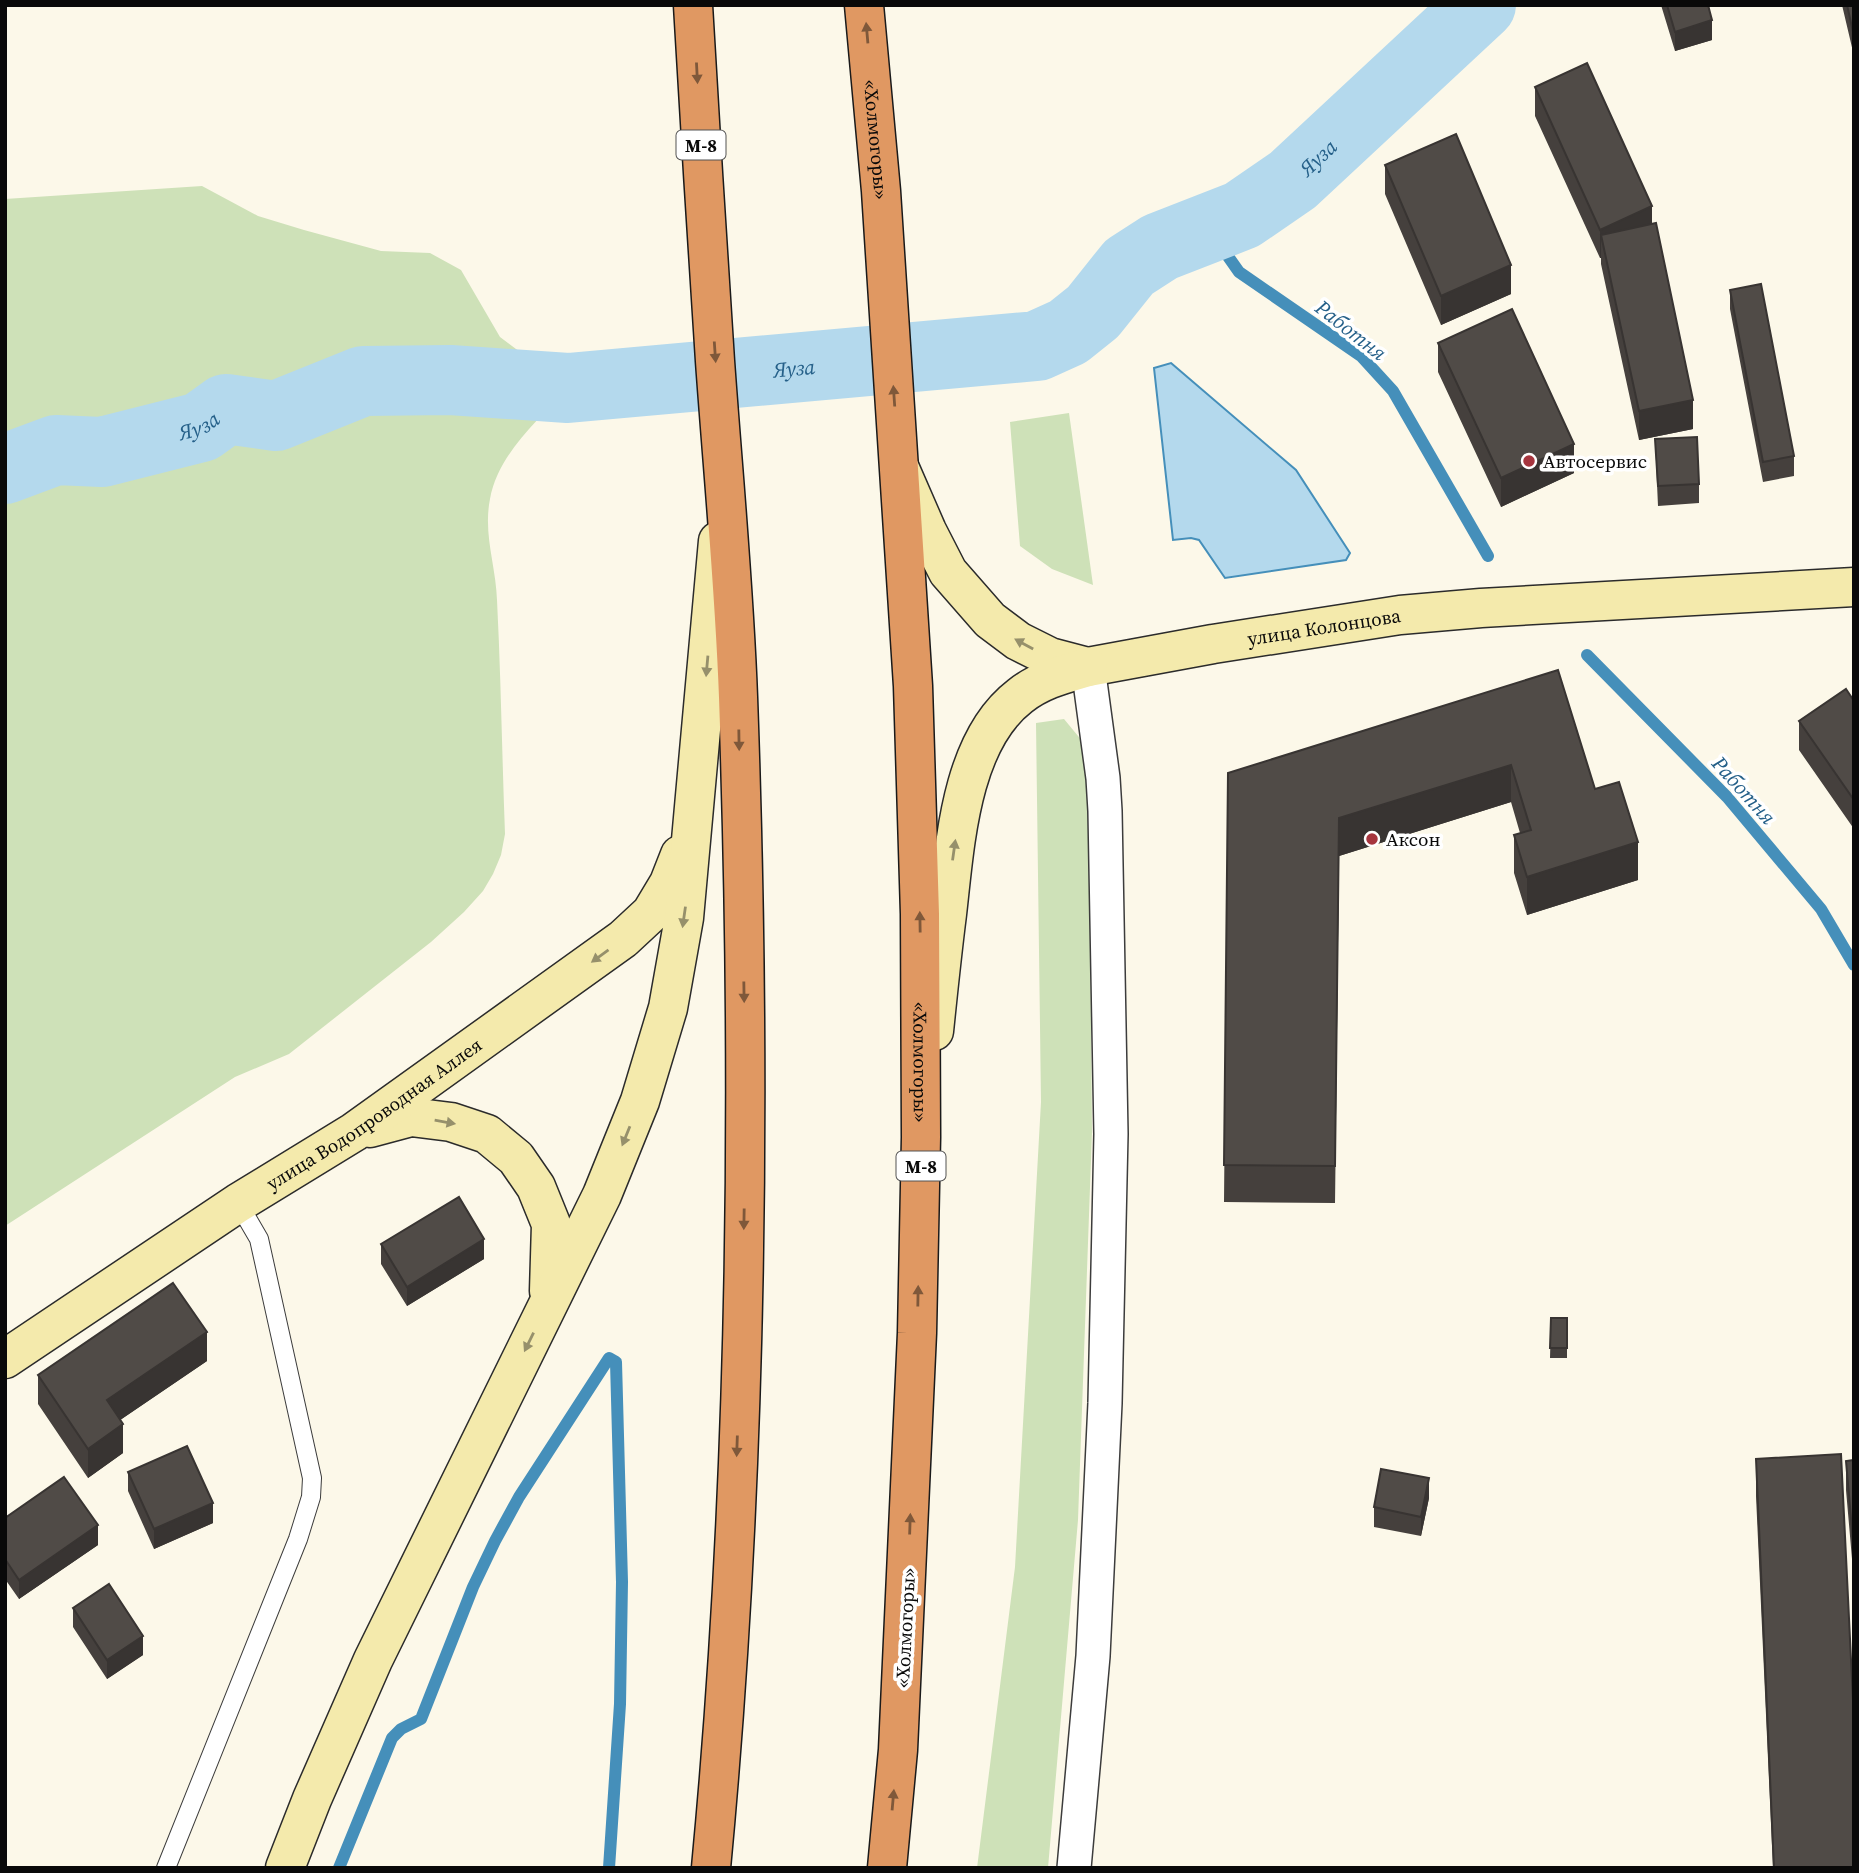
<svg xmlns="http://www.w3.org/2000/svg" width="1859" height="1873" font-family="'Source Serif 4',serif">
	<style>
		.green { fill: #cee1b8 }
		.water { fill: #b4d9ed; stroke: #458fba; stroke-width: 2 }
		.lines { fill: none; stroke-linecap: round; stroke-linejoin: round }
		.stream { stroke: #458fba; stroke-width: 12 }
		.river { stroke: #b4d9ed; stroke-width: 70 }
		.lane-casing { stroke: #3c3c3c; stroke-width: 20 }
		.street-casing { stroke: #3c3c3c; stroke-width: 36 }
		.secondary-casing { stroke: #2b2b2b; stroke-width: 41 }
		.highway-casing { stroke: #1a1a1a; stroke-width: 41 }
		.lane { stroke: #fff; stroke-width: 18 }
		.street { stroke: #fff; stroke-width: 33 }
		.secondary { stroke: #f4eaac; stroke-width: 38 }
		.highway { stroke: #e09862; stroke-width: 38 }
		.wall { fill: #45403d }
		.shaded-wall { fill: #383432 }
		.building { fill: #504b47; stroke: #383432; stroke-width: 2 }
		.oneway { fill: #7f583a }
		.oneway2 { fill: #96906b }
		.poi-dot { fill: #a6353e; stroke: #fff; stroke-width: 2.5 }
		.labels { text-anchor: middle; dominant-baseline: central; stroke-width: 7; stroke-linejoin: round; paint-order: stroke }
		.shield { fill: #fff; stroke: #535353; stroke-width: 2 }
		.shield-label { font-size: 18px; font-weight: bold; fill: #090909 }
		.street-label { font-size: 19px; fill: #090909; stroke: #fff }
		.poi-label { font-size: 19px; fill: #090909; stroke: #fff; text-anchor: start }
		.water-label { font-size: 21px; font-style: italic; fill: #256089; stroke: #fff }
	</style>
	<rect width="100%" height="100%" fill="#fcf8e9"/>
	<!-- green -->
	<path class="green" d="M202,186L258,216L304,230L381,251L430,253L461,270L500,337L568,388C538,420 498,454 490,499C483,534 496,566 497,600C501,678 502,756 505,834L501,855L493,874L483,891L464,912L431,942L289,1054L235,1077L5,1226V199Z
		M1069,413L1093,585L1052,569L1020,546L1010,422Z
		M1064,719L1083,742L1089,799L1092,1132L1078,1520L1048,1868H977L1015,1567L1041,1102L1036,723Z"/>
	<!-- water -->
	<path class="water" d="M1171,363L1296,470L1350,553L1346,560L1225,578L1199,540L1191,538L1173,540L1154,368Z"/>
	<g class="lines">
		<!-- stream -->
		<path class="stream" d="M1208,228L1239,272L1361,356L1393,391L1488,556
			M1587,655L1727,797L1821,909L1854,965
			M339,1868L392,1738L401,1729L421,1719L473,1587L495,1541L519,1497L609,1358L616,1362L622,1582L620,1704L609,1868"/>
		<!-- river -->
		<path class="river" id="s1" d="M5,469L56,450L102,452L201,427L226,409L276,416L363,381L450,380L568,388L1037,346L1068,332L1093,312L1129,267L1160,247L1242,215L1293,180L1481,5"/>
		<defs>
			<path id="lane" d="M166,1868L298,1539L311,1497L312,1478L259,1239L238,1203"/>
			<path id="street" d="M1074,1868L1093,1656L1105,1403L1111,1134L1105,811L1103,778L1088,667"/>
			<g id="secondary">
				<path id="s2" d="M900,469L927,531L948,572L990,620L1018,641L1050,657L1088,667L1213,644L1400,615L1481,608L1854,587"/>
				<path d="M934,1031C938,992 942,953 947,914C955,845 960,742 1020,696C1040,680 1064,674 1088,667"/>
				<path d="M370,1128L411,1117L451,1122L487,1134L516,1158L536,1187L551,1224L549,1291"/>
				<path id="s3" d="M5,1359L238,1203L354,1132L623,939L651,913L669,883L680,855"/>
				<path d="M285,1868L312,1799L373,1660L602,1195L640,1101L668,1008L684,918L718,541"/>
			</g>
			<g id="highway">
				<path d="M693,5C700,124 707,242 715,361C723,473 734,585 738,697C752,1087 748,1479 711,1868"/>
				<path id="s4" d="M864,5L881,191L913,686L920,914L921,1137L917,1333L898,1750L887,1868"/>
			</g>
		</defs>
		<!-- lane casing -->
		<use href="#lane" class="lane-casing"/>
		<!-- street casing -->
		<use href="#street" class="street-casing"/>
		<!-- secondary casing -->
		<use href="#secondary" class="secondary-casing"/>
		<!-- highway casing -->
		<use href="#highway" class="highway-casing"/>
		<!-- lane -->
		<use href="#lane" class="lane"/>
		<!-- street -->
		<use href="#street" class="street"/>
		<!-- secondary -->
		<use href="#secondary" class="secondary"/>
		<!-- highway -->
		<use href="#highway" class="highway"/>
	</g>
	<!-- wall -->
	<path class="wall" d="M1661,5H1708L1712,40L1675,51Z
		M1842,5H1854V56Z
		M1535,87L1652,224L1693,429L1639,440L1601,264V258H1600L1535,116Z
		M1385,165L1511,294L1441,325L1385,194Z
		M1730,290L1794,456V476L1763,482L1730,309Z
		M1438,343L1574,473L1501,507L1438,372Z
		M1655,439L1699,484V503L1658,506Z
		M1558,670L1595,789L1638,880L1527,915L1514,873V835L1520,833L1511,802L1339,856L1335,1203L1224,1202L1228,773Z
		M1854,701V829L1799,750V721Z
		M381,1244L484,1259L407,1306L381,1264Z
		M1551,1318H1567V1358H1550Z
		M207,1361L120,1420L123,1453L88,1478L38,1404V1375Z
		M1756,1459L1854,1868H1773L1756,1496Z
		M1854,1460V1582L1846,1490V1461Z
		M128,1472L213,1523L154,1549L128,1491Z
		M1429,1498L1421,1536L1374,1527V1507Z
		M5,1518L98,1545L19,1599L5,1579Z
		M73,1608L143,1655L107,1679L73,1627Z"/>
	<!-- shaded-wall -->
	<path class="shaded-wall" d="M1712,20V40L1675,51V32Z
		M1652,206V235H1601V258H1600V230Z
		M1511,265V294L1441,325V296Z
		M1693,400V429L1639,440V411Z
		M1574,444V473L1501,507V478Z
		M1511,765V802L1339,856L1335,1203L1339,818Z
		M1638,842V880L1527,915V877Z
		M484,1239V1259L407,1306V1287Z
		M207,1332V1361L107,1429V1400Z
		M123,1424V1453L88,1478V1449Z
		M1429,1478V1498L1421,1536V1517Z
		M213,1503V1523L154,1549V1529Z
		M98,1525V1545L19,1599V1580Z
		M143,1636V1655L107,1679V1660Z"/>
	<!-- building -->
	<path class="building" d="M1667,5H1708L1712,20L1675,32Z
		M1847,5H1854V36Z
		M1587,63L1652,206L1600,230L1535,87Z
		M1456,134L1511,265L1441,296L1385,165Z
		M1656,223L1693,400L1639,411L1601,235Z
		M1761,284L1794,456L1763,462L1730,290Z
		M1512,309L1574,444L1501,478L1438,343Z
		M1697,437L1699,484L1658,486L1655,439Z
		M1558,670L1595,789L1619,782L1638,842L1527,877L1514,835L1531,830L1511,765L1339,818L1335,1166L1224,1165L1228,773Z
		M1846,689L1854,701V800L1799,721Z
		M459,1197L484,1239L407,1287L381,1244Z
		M173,1283L207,1332L107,1400L123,1424L88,1449L38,1375Z
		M1551,1318H1567V1348H1550Z
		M187,1446L213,1503L154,1529L128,1472Z
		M1841,1454L1854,1721V1868H1774L1756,1459Z
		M1854,1460V1553L1846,1461Z
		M1381,1469L1429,1478L1421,1517L1374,1507Z
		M64,1477L98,1525L19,1580L5,1559V1518Z
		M109,1584L143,1636L107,1660L73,1608Z"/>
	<!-- one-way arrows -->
	<defs><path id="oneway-solid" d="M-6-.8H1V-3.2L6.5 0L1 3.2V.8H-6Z" transform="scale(1.75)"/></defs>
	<g class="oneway">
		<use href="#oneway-solid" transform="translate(867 33) rotate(-95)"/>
		<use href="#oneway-solid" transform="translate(697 73) rotate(87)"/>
		<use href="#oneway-solid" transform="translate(715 352) rotate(86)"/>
		<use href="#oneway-solid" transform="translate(894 396) rotate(-94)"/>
		<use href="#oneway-solid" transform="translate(739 740) rotate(89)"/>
		<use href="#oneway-solid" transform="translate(920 922) rotate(-91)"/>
		<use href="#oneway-solid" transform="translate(744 992) rotate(89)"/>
		<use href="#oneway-solid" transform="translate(744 1219) rotate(91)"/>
		<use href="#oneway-solid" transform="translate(918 1296) rotate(-89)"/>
		<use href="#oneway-solid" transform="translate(737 1446) rotate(92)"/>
		<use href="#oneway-solid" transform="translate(910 1524) rotate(-88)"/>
		<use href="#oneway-solid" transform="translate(893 1800) rotate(-85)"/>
	</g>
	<g class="oneway2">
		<use href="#oneway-solid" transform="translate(1024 644) rotate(-151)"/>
		<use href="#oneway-solid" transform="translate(707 666) rotate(95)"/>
		<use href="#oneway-solid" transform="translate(954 850) rotate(-82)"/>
		<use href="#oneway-solid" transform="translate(684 917) rotate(98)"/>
		<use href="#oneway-solid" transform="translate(600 956) rotate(144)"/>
		<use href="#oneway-solid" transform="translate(445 1122) rotate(10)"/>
		<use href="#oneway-solid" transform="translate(626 1136) rotate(112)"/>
		<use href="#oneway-solid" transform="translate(529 1342) rotate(116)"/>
	</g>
	<!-- markers -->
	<g class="poi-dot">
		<circle cx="1529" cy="461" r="7"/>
		<circle cx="1372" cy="839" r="7"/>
	</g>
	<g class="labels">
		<!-- shield labels -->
		<g class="shield">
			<rect x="676.5" y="130.5" width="49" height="29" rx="5"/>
			<rect x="896.5" y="1151.5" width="49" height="29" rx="5"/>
		</g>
		<g class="shield-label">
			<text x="701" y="145">М-8</text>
			<text x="921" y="1166">М-8</text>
		</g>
		<!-- street labels -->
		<g class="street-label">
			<text stroke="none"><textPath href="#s4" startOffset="135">«Холмогоры»</textPath></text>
			<text stroke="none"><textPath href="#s2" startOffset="527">улица Колонцова</textPath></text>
			<text stroke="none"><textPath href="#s4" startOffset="1059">«Холмогоры»</textPath></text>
			<text stroke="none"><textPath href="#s3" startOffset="443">улица Водопроводная Аллея</textPath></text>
			<text transform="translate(905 1628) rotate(-87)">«Холмогоры»</text>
		</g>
		<!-- poi labels -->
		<g class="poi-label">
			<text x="1543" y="461">Автосервис</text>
			<text x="1386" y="839">Аксон</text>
		</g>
		<!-- water labels -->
		<g class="water-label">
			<text stroke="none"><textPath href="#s1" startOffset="1398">Яуза</textPath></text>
			<text transform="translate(1351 330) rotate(38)">Работня</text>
			<text stroke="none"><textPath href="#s1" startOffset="810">Яуза</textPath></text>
			<text stroke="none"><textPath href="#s1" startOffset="201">Яуза</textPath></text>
			<text transform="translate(1744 790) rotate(48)">Работня</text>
		</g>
	</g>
	<!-- border -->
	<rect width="1859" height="1873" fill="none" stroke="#090909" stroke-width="14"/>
</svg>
